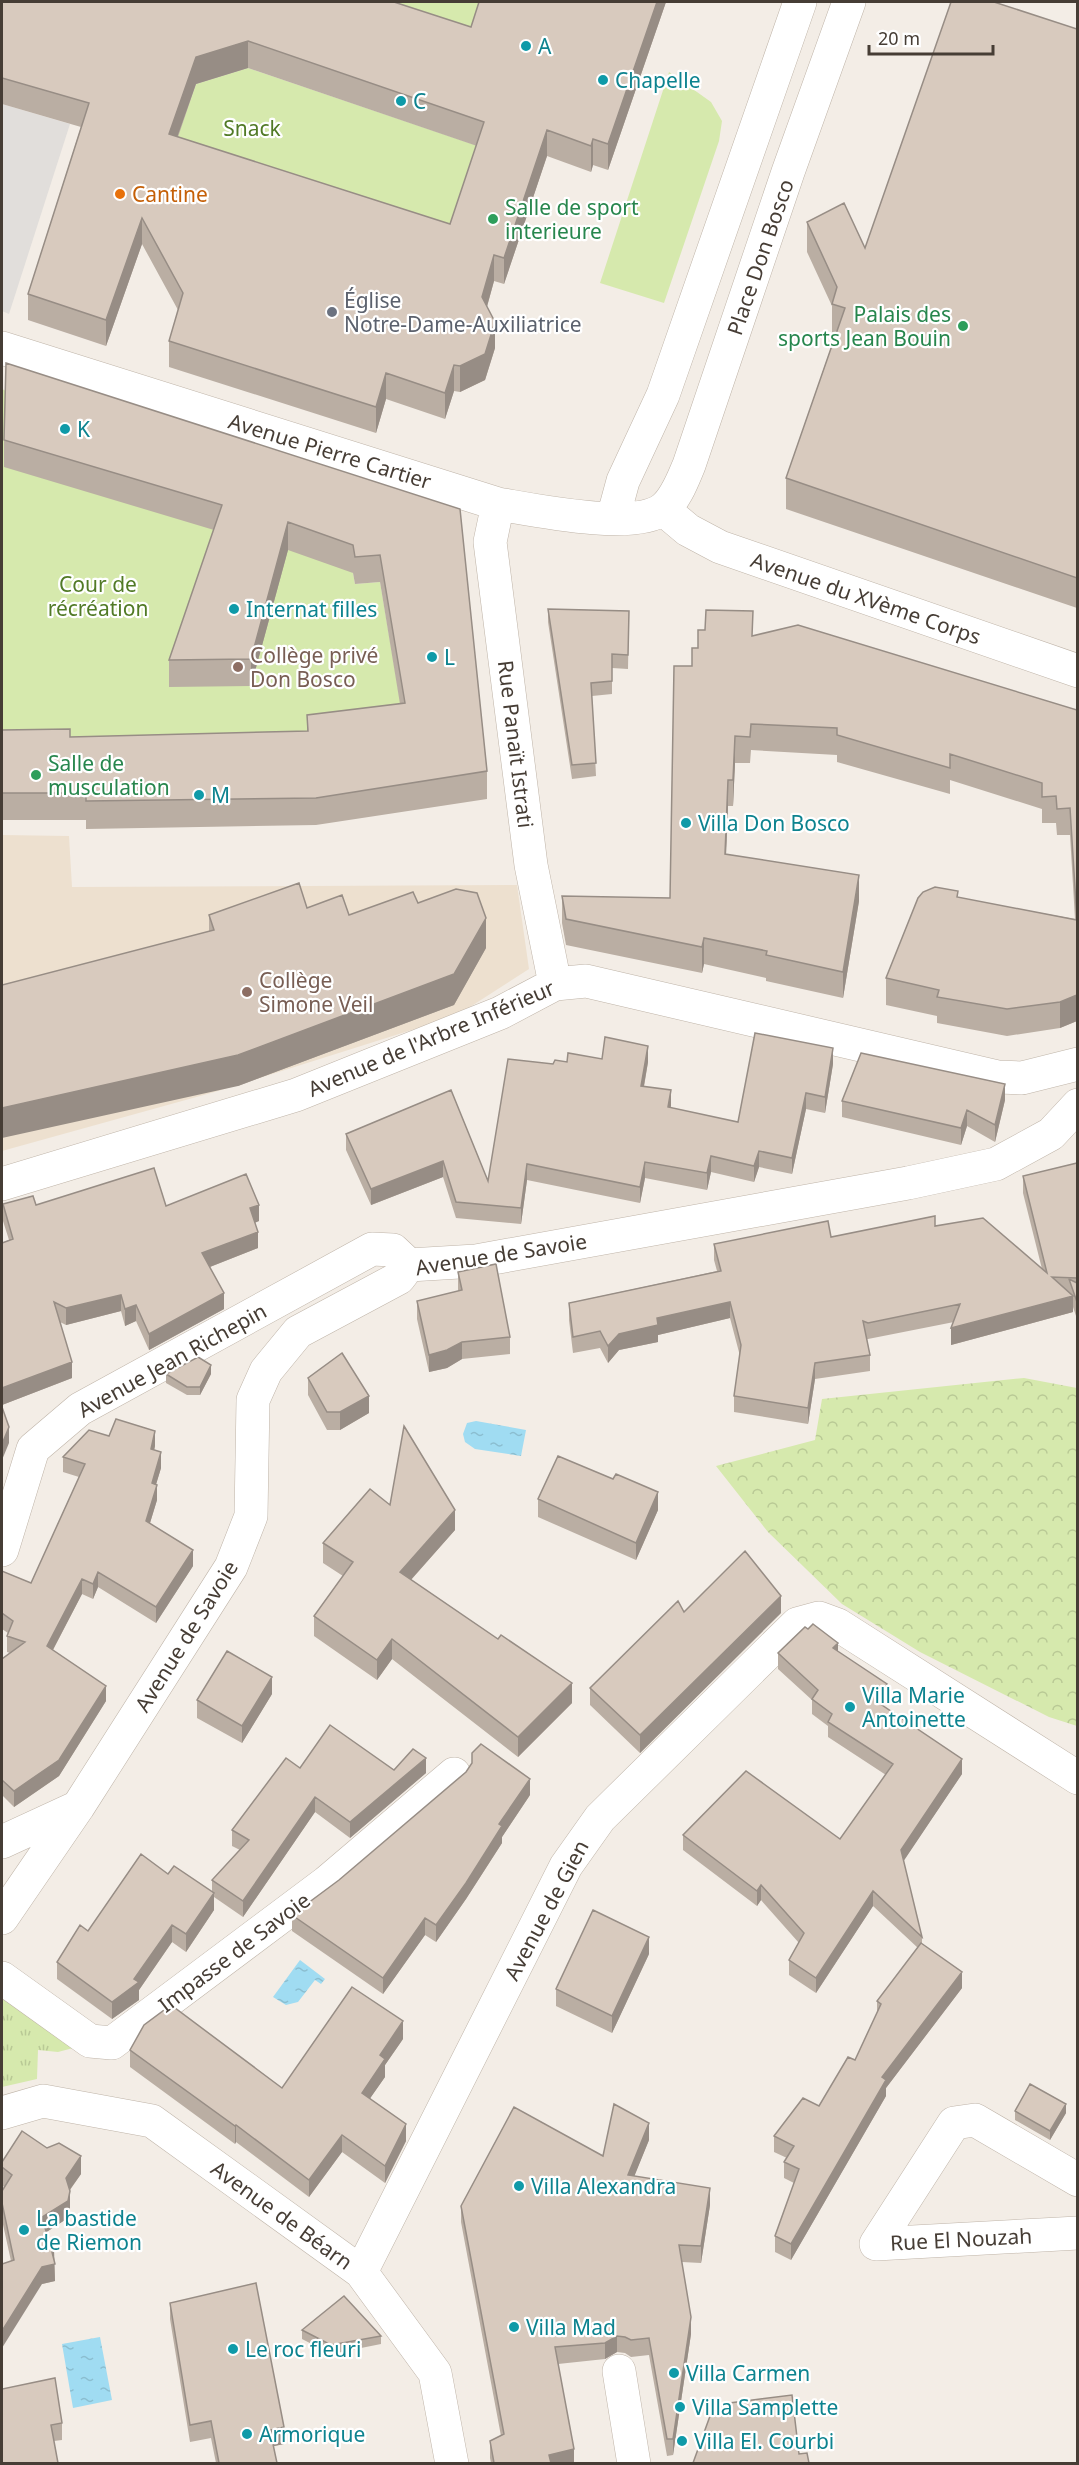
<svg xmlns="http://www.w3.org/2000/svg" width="1079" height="2465" font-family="'Noto Sans',sans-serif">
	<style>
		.education { fill: #ede0cf }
		.grass { fill: url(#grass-tufts) }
		.forest { fill: url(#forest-crowns) }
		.green { fill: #d6e9ad }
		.parking { fill: #e1dedb }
		.water { fill: url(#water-ripples) }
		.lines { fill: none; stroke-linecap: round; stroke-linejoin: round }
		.minor-casing { stroke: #bfb4a8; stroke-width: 34 }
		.minor { stroke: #fff; stroke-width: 33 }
		.wall { fill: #baaea3; fill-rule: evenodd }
		.shaded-wall { fill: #978d85 }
		.building { fill: #d8cabe; stroke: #978d85; stroke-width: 1.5; fill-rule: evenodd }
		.culture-dot { fill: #0f9aa8; stroke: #fff; stroke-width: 2 }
		.food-dot { fill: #e8710a; stroke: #fff; stroke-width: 2 }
		.leisure-dot { fill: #2e9e5b; stroke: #fff; stroke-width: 2 }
		.worship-dot { fill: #6b7280; stroke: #fff; stroke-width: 2 }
		.education-dot { fill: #8d6e63; stroke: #fff; stroke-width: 2 }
		.labels { text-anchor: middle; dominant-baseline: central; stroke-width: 4.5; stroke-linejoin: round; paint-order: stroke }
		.culture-label { font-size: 21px; fill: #0d838f; stroke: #fff; text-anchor: start }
		.park-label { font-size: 21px; fill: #517a26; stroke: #fff }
		.food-label { font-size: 21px; fill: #c56008; stroke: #fff; text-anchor: start }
		.leisure-label { font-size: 21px; fill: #27864d; stroke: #fff; text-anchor: start }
		.street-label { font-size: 21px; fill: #463d35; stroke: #fff }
		.worship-label { font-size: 21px; fill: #5b616d; stroke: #fff; text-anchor: start }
		.education-label { font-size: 21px; fill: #785e54; stroke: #fff; text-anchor: start }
	</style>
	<defs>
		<pattern id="grass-tufts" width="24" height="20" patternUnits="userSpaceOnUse" patternTransform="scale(1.5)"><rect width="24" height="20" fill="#d6e9ad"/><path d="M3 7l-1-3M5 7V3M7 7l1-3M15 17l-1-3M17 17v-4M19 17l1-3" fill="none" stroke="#b9c995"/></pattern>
		<pattern id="forest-crowns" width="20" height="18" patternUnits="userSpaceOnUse" patternTransform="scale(1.5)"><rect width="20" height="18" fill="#d6e9ad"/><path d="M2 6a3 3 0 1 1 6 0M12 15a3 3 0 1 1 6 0" fill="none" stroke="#b9c995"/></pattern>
		<pattern id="water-ripples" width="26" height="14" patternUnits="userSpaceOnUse" patternTransform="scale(1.5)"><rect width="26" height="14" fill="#a0dcf2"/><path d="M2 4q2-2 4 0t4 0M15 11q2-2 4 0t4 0" fill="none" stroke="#8bbed0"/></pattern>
	</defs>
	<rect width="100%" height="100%" fill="#f3ede6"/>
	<!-- education -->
	<path class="education" d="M2,835L69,836L72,887L517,885L529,969L456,1016L218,1091L2,1151Z"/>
	<!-- grass -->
	<path class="grass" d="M2,1993L77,2047L58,2052L38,2050L37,2079L2,2087Z"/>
	<!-- forest -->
	<path class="forest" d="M1024,1378L1077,1388V1726L1049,1717L920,1652L842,1604L768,1532L716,1466L815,1440L822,1399Z"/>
	<!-- green -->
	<path class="green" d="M316,2H487L471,53Z
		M248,68L484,148L445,266L166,169L196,84Z
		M669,72L711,102L722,121L719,141L664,303L600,283Z
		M2,389L293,531L353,573L355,584L380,582L405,730L2,757Z"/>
	<!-- parking -->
	<path class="parking" d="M2,104L70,124L9,314L2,311Z"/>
	<!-- water -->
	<path class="water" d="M476,1421L526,1430L521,1456L475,1449L465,1442L463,1434L467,1423Z
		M300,1960L325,1979L321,1984L315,1980L298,2002L286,2005L273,1997Z
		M100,2337L112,2400L73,2408L62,2344Z"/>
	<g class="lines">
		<defs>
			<path id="minor" d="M2,348L498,504C534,510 634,531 663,509C676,499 683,479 689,465L788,172L849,2
				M498,504L490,542L531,865L555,984
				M663,509L688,530L720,547L1078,671
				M613,518L623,481L663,395L800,2
				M2,1184L296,1095L500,1013L555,984L586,981L998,1077L1022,1078L1078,1064
				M409,1265L476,1261L908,1183L996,1164L1051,1134L1078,1105
				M2,1550L33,1449L80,1409L372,1249L393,1250L409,1265
				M2,1842L78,1807
				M2,1918L78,1807L231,1567L251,1516L253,1400L266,1371L298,1332L399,1278L409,1265
				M2,1978L90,2041L112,2043L327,1882L454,1774
				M2,2113L43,2101L152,2121L361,2272L435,2373L452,2464
				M1078,2180L975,2120L954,2123L876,2244L1078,2233
				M361,2272L566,1866L600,1818L797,1624L819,1618L838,1625L1078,1778
				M619,2371L634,2464"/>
		</defs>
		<!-- minor casing -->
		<use href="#minor" class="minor-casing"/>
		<!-- minor -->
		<use href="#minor" class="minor"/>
	</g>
	<!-- wall -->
	<path class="wall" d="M2,2L471,27L479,2H666L608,170L593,165L591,172L547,156L504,284L494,281L487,307L495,348L485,380L460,392L454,391L445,419L386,399L376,433L169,367V341L178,310L142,244L106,346L28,320V294L81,127L2,104ZM248,68L477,146L450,224L178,137L196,84Z
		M1077,29V608L786,509V478L835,336L832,334V306L807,252V222L865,248Z
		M4,440L460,509L487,771V799L316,825L86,829V820H2V730L70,737L307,731V715L400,704L380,582L355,584L353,573L288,550L251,686L169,687V660L214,530L4,467Z
		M548,609L629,611L628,669L612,668V694L592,696L596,776L572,779L548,622Z
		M753,635L1077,710V1021L1060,1028L1007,1036L937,1023V1016L886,1005V978L958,898L1075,919L1070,835H1057L1056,823H1042V809L950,780V794L837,762V755L751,750L750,763H735L733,806H728L726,854L859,901L843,998L766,981V978L704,964L702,973L566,945L562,923V896L670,898L692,666L698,648Z
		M418,903L486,948L454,1005L238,1086L209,932V915L307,908L349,915Z
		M602,1059L648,1062L644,1087L670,1108L738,1122L833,1064L825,1113L806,1109L792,1174L759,1167L754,1182L711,1172L707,1190L645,1178L640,1203L527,1180L521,1224L456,1218L443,1177L371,1205L346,1150V1134L451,1090L488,1181L553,1064L567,1062Z
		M1005,1100L995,1142L967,1126L961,1145L842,1117V1101Z
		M1077,1163V1319L1073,1307V1312L951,1345L954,1322L868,1339H867L870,1355V1371L815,1379L808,1424L734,1412V1396L740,1356L730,1318L658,1335V1342L619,1350L608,1363L600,1348L573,1353L569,1320V1303L717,1271L714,1260V1244L831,1237L935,1226L1042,1269L1023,1193V1176Z
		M3,1204L166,1206L259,1221L255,1222L258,1248L210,1267L224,1309L149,1350L136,1321L125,1326L121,1311L66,1325L60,1322L72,1378L2,1405V1243L9,1240L3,1221Z
		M458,1272L510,1337V1354L462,1359L447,1368L429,1372L417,1319V1301L458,1291Z
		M166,1374H211L200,1395H187L166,1383Z
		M308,1378L369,1413L340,1430H327L308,1395Z
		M155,1446L154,1450L161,1468L156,1484L157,1500L150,1523L193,1566L156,1623L98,1587L93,1599L82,1594L53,1650L106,1701L59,1776L14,1807L2,1795V1659L10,1653L7,1652V1636L8,1633L2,1629V1571L31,1583L79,1477L63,1472V1457Z
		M538,1499L658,1510L636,1560L538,1517Z
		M390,1505L455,1530L411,1580L572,1703L518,1757L392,1659L377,1680L314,1636V1616L343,1576L323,1563V1543Z
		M781,1613L640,1753L590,1705V1688Z
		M808,1629L838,1652L887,1699L883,1706L962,1774L903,1861L922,1937V1944L962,1988L886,2088V2096L791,2260L775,2252V2236L794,2183L784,2178V2162L787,2158L774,2152V2136L819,2106L855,2060L877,2013V2001L918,1948L873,1906L816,1993L789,1975V1960L799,1943L761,1900L757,1906L683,1850V1835L840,1839L886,1775L828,1737V1726L812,1714V1700L778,1669V1653Z
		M272,1694L242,1743L197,1718V1700Z
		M300,1768L394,1770L426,1773L350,1838L315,1812L243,1917L214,1897V1910L186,1952L172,1942L139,1990V2000L112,2019L57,1979V1962L88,1931L168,1874L212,1892V1880L240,1850L232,1846V1830Z
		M530,1795L502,1837V1843L466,1899L436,1942L425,1935L383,1994L292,1931V1915Z
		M649,1954L612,2033L556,2006V1989Z
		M403,2039L385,2065V2077L370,2098L406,2141L385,2183L342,2152L309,2197L236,2142L235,2144L130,2067V2050L282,2088Z
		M1015,2111L1066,2113L1050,2140L1015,2120Z
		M649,2140L634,2176L710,2205L701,2263L682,2262L691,2334L673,2455L667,2456L649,2355L631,2357L625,2353L617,2352L605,2359L558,2364L574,2463H491L490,2458V2441L501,2436L461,2222V2206Z
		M2,2162L81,2174L70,2190V2208L68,2218L46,2232L54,2260L55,2281L42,2284L11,2261L2,2220V2191L4,2187L2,2185Z
		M170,2303L284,2444L273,2446L277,2463H216L211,2438L190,2442L170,2319Z
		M302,2330L381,2336V2344L331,2354L302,2339Z
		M2,2389L62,2423V2440L54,2441Z"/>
	<!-- shaded-wall -->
	<path class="shaded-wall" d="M657,2H666L608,170V144Z
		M248,41V68L196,84L169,160V134L196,57Z
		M547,130V156L504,284V258Z
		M593,139V165L591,172V146Z
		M142,218V244L106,346V320Z
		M494,255V281L482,324V297Z
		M495,322V348L485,380L460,392V366Z
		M454,365V391L445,419V393Z
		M386,373V399L376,433V407Z
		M288,522V550L251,686V659Z
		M735,736V763L733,806V780Z
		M728,780V806L725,880V854Z
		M859,875V901L843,998V972Z
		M486,918V948L454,1005L238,1086L2,1138V1108Z
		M704,938V964L702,973V947Z
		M1077,995V1021L1060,1028V1002Z
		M648,1046V1062L641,1102V1086Z
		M833,1048V1064L825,1113V1097Z
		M1005,1084V1100L995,1142V1125Z
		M671,1090V1106L668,1123V1107Z
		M806,1093V1109L792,1174V1158Z
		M967,1110V1126L961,1145V1128Z
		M759,1151V1167L754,1182V1166Z
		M711,1156V1172L707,1190V1173Z
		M443,1161V1177L371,1205V1189Z
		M645,1162V1178L640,1203V1187Z
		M527,1164V1180L521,1224V1208Z
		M259,1205V1221L250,1225V1208Z
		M258,1232V1248L202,1270V1253Z
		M224,1293V1309L149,1350V1334Z
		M121,1295V1311L66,1325V1308Z
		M1073,1296V1312L951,1345V1328Z
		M730,1302V1318L658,1335V1342L619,1350L608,1363V1346L619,1334L657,1318Z
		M136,1305V1321L125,1326V1309Z
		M462,1342V1359L447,1368L429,1372V1355Z
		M72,1362V1378L2,1405V1388Z
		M815,1363V1379L808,1424V1408Z
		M211,1365V1374L200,1395V1387Z
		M369,1396V1413L340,1430V1412Z
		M9,1427V1443L2,1460V1444Z
		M155,1431V1446L151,1464V1449Z
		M161,1452V1468L152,1498V1483Z
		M157,1485V1500L146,1536V1521Z
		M658,1492V1510L636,1560V1543Z
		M455,1510V1530L400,1592V1572Z
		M193,1550V1566L156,1623V1607Z
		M98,1572V1587L93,1599V1584Z
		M82,1579V1594L47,1661V1646Z
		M781,1596V1613L640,1753V1735Z
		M392,1639V1659L377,1680V1660Z
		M838,1643V1658L833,1648Z
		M272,1677V1694L242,1743V1726Z
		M572,1683V1703L518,1757V1737Z
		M887,1684V1699L876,1716V1701Z
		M106,1686V1701L59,1776L14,1807V1791Z
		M426,1758V1773L350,1838V1822Z
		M962,1759V1774L901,1865V1850Z
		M530,1779V1795L502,1837V1843L466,1899L436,1942V1925L499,1824Z
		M315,1797V1812L243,1917V1901Z
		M761,1885V1900L757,1906V1891Z
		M873,1891V1906L816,1993V1978Z
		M214,1893V1910L186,1952V1934Z
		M425,1918V1935L383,1994V1978Z
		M172,1925V1942L139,1990V2000L112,2019V2002L134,1979Z
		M649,1937V1954L612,2033V2016Z
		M962,1972V1988L886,2088V2096L791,2260V2244L882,2077Z
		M403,2021V2039L385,2065V2077L362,2110V2093L380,2055Z
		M1066,2104V2113L1050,2140V2131Z
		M649,2123V2140L628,2192V2175Z
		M406,2124V2141L385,2183V2166Z
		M236,2125V2142L235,2144V2126Z
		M342,2135V2152L309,2197V2180Z
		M81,2156V2174L66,2195V2178Z
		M710,2188V2205L701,2263V2246Z
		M70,2191V2208L68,2218L42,2235V2217Z
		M54,2248L55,2281L42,2284L2,2348V2331Z
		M691,2317V2334L673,2455V2439Z
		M617,2336V2352L605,2359V2343Z
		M284,2427V2444L270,2447V2430Z
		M574,2449V2463H549V2455Z"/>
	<!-- building -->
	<path class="building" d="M2,2H394L471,27L479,2H657L608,144L593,139L591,146L547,130L504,258L494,255L482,297L495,322L485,354L460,366L454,365L445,393L386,373L376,407L169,341L183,293L142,218L106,320L28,294L89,103L2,78ZM248,41L484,122L450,224L169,134L196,57Z
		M951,2H994L1077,29V578L786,478L845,308L832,304L837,287L807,222L844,203L865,248Z
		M6,363L460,509L487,771L316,798L86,801V793H2V730L70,729V737L308,731L307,715L405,703L380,555L355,557L353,545L288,522L251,659L169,660L222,505L4,440Z
		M548,609L629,611L628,655L612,654V681L591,683L596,763L572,765Z
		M706,610L753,611L752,636L798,625L1077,710V995L1060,1002L1007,1009L937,997L939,990L886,978L918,898L923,892L935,887L958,891L957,897L1077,920L1070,808L1057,809L1056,796L1042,797V783L950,754V768L837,735V728L751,724L750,737L735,736L733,780H728L725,854L859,875L843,972L766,955L767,951L704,938L702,947L566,919L562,896L670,898L674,666H692V648H698V630H705Z
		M299,883L307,908L342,895L349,915L413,892L418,903L456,889L477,893L486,918L454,974L238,1055L2,1108V985L214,930L209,915Z
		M755,1033L833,1048L825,1097L806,1093L792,1158L759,1151L754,1166L711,1156L707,1173L645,1162L640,1187L527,1164L521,1208L456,1202L443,1161L371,1189L346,1134L451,1090L488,1181L508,1059L553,1064L555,1060L567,1062L568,1053L602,1059L605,1037L648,1046L641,1086L671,1090L668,1107L738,1122Z
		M861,1053L1005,1084L995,1125L967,1110L961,1128L842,1101Z
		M1077,1163V1278L1052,1277L1073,1296L951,1328L960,1304L868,1323L863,1321L870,1355L815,1363L808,1408L734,1396L741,1345L730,1302L657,1318L658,1325L619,1334L608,1346L600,1331L573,1337L569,1303L721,1271L714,1244L828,1221L831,1237L935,1216V1226L983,1218L1047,1273L1023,1176Z
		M154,1168L166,1206L246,1174L259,1205L250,1208L258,1232L202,1253L224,1293L149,1334L136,1305L125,1309L121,1295L66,1308L54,1302L72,1362L2,1388V1243L13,1239L3,1204L33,1196L36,1205Z
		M496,1264L510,1337L462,1342L447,1350L429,1355L417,1301L462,1290L458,1272Z
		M1069,1279L1077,1283V1302Z
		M342,1353L369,1396L340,1412H327L308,1378Z
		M198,1357L211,1365L200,1387H187L166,1374Z
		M2,1407L9,1427L2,1444Z
		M116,1419L155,1431L151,1449L161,1452L152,1483L157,1485L146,1521L193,1550L156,1607L98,1572L93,1584L82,1579L47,1646L106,1686L59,1760L14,1791L2,1780V1659L25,1642L7,1636L13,1621L2,1613V1571L31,1583L85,1464L63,1457L89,1430L109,1436Z
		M404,1426L455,1510L400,1572L498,1639L501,1635L572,1683L518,1737L392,1639L377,1660L314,1616L353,1562L323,1543L370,1489L390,1505Z
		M558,1456L613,1479L616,1474L658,1492L636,1543L538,1499Z
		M745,1551L781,1596L640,1735L590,1688L678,1601L684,1612Z
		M813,1624L838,1643L833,1648L887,1684L876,1701L962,1759L901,1850L922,1937L873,1891L816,1978L789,1960L804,1933L761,1885L757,1891L683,1835L746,1771L840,1839L893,1764L828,1722L832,1714L812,1699L818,1690L778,1653L805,1627L808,1629Z
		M227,1651L272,1677L242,1726L197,1700Z
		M330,1725L394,1770L413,1749L426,1758L350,1822L315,1797L243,1901L212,1880L249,1840L232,1830L286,1758L300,1768Z
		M481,1744L530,1779L499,1824L502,1826L466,1883L436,1925L425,1918L383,1978L292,1915L339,1880L466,1772L472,1763V1753Z
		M141,1854L168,1874L174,1866L214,1893L186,1934L172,1925L134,1979L139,1982L112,2002L57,1962L80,1925L88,1931Z
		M593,1910L649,1937L612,2016L556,1989Z
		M921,1943L962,1972L882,2077L886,2080L791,2244L775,2236L799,2169L784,2162L794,2146L774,2136L803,2098L819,2106L848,2057L855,2060L881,2004L877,2001Z
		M352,1987L403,2021L380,2055L385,2059L362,2093L406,2124L385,2166L342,2135L309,2180L236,2125L235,2126L130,2050L144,2025L171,2005L282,2088Z
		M1030,2084L1066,2104L1050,2131L1015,2111Z
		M614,2104L649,2123L628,2175L710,2188L701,2246L679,2245L691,2317L673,2439H667L649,2338L631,2340L625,2337L617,2336L605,2343L555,2347L574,2449L549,2455L551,2463H494L490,2441L504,2434L461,2206L514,2107L603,2156Z
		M22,2131L47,2148L59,2143L81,2156L66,2178L70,2191L68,2201L42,2217L51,2249L54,2248L52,2252L55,2264L42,2267L2,2331V2264L14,2260L2,2203V2191L12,2175L2,2167V2162Z
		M256,2283L284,2427L270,2430L277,2463H219L211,2421L190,2425L170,2303Z
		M344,2296L381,2336L331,2345L302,2330Z
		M55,2378L62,2423L51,2425L58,2463H2V2389Z
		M792,2395L799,2454L807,2453L809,2463H693L714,2405Z"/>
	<!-- markers -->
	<g class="culture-dot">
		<circle cx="526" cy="46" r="6"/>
		<circle cx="603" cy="80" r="6"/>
		<circle cx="401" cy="101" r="6"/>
		<circle cx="65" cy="429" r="6"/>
		<circle cx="234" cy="609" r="6"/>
		<circle cx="432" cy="657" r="6"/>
		<circle cx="199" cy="795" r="6"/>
		<circle cx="686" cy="823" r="6"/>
		<circle cx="850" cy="1707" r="6"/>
		<circle cx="519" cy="2186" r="6"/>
		<circle cx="24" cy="2230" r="6"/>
		<circle cx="514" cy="2327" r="6"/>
		<circle cx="233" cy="2349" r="6"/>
		<circle cx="674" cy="2373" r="6"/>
		<circle cx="680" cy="2407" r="6"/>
		<circle cx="247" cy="2434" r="6"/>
		<circle cx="682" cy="2441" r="6"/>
	</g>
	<circle class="food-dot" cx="120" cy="194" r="6"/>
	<g class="leisure-dot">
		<circle cx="493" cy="219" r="6"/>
		<circle cx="963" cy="326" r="6"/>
		<circle cx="36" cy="775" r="6"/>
	</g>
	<circle class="worship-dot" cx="332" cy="312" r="6"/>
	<g class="education-dot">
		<circle cx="238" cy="667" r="6"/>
		<circle cx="247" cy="992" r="6"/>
	</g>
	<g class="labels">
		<!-- culture labels -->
		<g class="culture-label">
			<text x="538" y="46">A</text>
			<text x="615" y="80">Chapelle</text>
			<text x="413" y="101">C</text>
			<text x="77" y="429">K</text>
			<text x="246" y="609">Internat filles</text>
			<text x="444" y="657">L</text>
			<text x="211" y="795">M</text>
			<text x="698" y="823">Villa Don Bosco</text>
			<text x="862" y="1695">Villa Marie<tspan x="862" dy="24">Antoinette</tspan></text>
			<text x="531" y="2186">Villa Alexandra</text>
			<text x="36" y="2218">La bastide<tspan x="36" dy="24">de Riemon</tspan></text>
			<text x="526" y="2327">Villa Mad</text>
			<text x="245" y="2349">Le roc fleuri</text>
			<text x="686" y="2373">Villa Carmen</text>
			<text x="692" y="2407">Villa Samplette</text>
			<text x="259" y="2434">Armorique</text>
			<text x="694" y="2441">Villa El. Courbi</text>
		</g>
		<!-- park labels -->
		<g class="park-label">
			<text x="252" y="128">Snack</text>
			<text x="98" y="584">Cour de<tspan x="98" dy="24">récréation</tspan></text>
		</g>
		<!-- food labels -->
		<g class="food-label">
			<text x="132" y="194">Cantine</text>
		</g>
		<!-- leisure labels -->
		<g class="leisure-label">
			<text x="505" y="207">Salle de sport<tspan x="505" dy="24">interieure</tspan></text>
			<text x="951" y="314" text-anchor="end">Palais des<tspan x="951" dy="24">sports Jean Bouin</tspan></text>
			<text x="48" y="763">Salle de<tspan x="48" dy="24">musculation</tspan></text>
		</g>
		<!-- street labels -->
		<g class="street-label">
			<text transform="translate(760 257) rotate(-71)">Place Don Bosco</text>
			<text transform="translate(330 451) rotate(17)">Avenue Pierre Cartier</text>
			<text transform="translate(866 598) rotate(19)">Avenue du XVème Corps</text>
			<text transform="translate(516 744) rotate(83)">Rue Panaït Istrati</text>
			<text transform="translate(431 1038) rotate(-23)">Avenue de l'Arbre Inférieur</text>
			<text transform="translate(501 1254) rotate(-9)">Avenue de Savoie</text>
			<text transform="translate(172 1360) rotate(-29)">Avenue Jean Richepin</text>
			<text transform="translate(186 1636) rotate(-58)">Avenue de Savoie</text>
			<text transform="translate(546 1910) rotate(-62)">Avenue de Gien</text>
			<text transform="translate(234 1952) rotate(-37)">Impasse de Savoie</text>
			<text transform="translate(282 2215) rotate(36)">Avenue de Béarn</text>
			<text transform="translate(961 2239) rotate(-3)">Rue El Nouzah</text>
		</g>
		<!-- worship labels -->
		<g class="worship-label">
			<text x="344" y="300">Église<tspan x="344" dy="24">Notre-Dame-Auxiliatrice</tspan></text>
		</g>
		<!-- education labels -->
		<g class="education-label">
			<text x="250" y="655">Collège privé<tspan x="250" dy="24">Don Bosco</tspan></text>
			<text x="259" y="980">Collège<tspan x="259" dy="24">Simone Veil</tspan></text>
		</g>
	</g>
	<!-- border -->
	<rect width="1079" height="2465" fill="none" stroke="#463d35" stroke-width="6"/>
	<!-- scale -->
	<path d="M869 45v9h124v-9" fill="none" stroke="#463d35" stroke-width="3"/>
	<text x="878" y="45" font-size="18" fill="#463d35" stroke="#ffffff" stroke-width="4.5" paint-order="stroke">20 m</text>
</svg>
